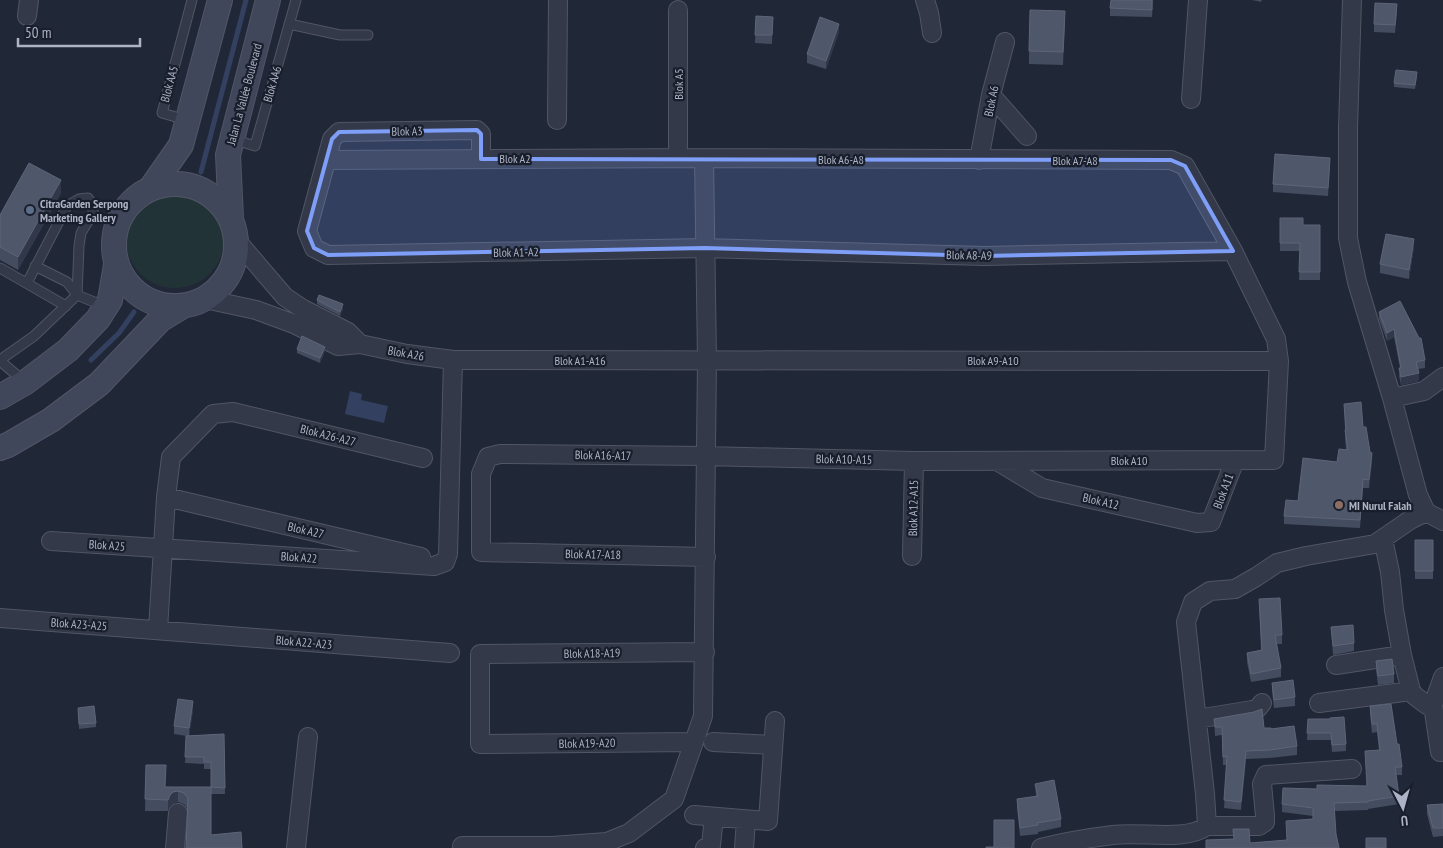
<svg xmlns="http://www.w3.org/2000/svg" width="1443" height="848" font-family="'PT Sans Narrow',sans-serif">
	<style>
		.green { fill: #223338 }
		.water { fill: #33405f }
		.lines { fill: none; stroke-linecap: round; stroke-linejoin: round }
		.stream { stroke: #33405f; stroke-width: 5 }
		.lane-casing { stroke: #515665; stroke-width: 11 }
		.street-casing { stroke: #515665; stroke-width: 20 }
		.secondary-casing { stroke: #515665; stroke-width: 26 }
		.lane { stroke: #333948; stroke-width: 9 }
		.street { stroke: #333948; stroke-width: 18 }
		.secondary { stroke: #41475b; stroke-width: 24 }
		.wall { fill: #444c5f }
		.shaded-wall { fill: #31384a }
		.building { fill: #4f576a; stroke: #5e6578 }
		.marked { fill: #7e9ef8; fill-opacity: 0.2; stroke: #7e9ef8; stroke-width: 4; stroke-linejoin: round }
		.service-dot { fill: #5c6f8a; stroke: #191e2c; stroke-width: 2 }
		.education-dot { fill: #8d6e63; stroke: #191e2c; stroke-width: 2 }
		.labels { text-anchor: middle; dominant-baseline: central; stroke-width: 4.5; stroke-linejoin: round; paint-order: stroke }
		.street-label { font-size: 12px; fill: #adb3c4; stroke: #191e2c }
		.poi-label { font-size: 12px; font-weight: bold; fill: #adb3c4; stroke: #191e2c; text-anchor: start }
	</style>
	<rect width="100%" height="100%" fill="#202737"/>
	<!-- green -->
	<path class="green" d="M126 239a49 49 0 1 1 98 0a49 49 0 1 1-98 0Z"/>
	<!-- water -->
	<path class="water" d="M350,391L362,394L361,400L388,406L384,423L345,414Z"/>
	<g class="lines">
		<!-- stream -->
		<path class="stream" d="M201,172L246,0
			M91,360L119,333L134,312"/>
		<defs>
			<path id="lane" d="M289,24L340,35H368
				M186,120L162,113L192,0
				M232,139L255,146L296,0
				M35,266L67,282L77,295
				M0,268L66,306
				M27,283L67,206L79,199L88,198L93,205V213L81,233L79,246L77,295
				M0,360L34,336L77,295L104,306
				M0,361L24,381"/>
			<path id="street" d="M925,0L929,13L932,33
				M1352,0L1348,128V238L1357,282L1392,398L1418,495L1426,512L1443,521
				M678,10V158
				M27,16L29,0
				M991,95L1027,136
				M1191,99L1198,0
				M557,120L558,0
				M481,159V134L477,130L339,132L332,139L307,231L314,248L328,255L705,248L984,256L1233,251
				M326,160L704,158L1171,160L1185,166L1233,251L1276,339L1279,361L1274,460L914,461L706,456L500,454L488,457L481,474V552L706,557
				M979,160L991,95L1005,42
				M205,299L256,310L294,324L338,346L360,344L348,332L303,309L285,297L237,241
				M360,344L407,354L453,360L1279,361
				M1392,398L1424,391L1443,377
				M997,461L1042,488L1197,523L1211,522L1235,460
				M166,497L421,557
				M1383,539L1390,572L1394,610L1402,655L1411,691L1415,696L1427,705H1433
				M51,541L434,566L445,562L448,554L453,360
				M912,556L914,461
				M0,618L450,653
				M158,630L166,497L171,457L213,414L233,412L423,458
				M1336,665L1402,655
				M1319,703L1411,691
				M1197,719L1252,710L1258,708L1262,703
				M694,742L480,744V654L705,652
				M713,742L772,745
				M1440,752L1433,705L1443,677
				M694,815L768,821L775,721
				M1207,826H1259L1265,822V816L1262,784L1266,775L1352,769
				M462,846H552L607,842L629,833L674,799L703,716L707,360L704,158
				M175,848L178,813
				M296,848L308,737
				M705,848L711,845L714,817
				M744,848L746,820
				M1041,848C1064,842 1089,838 1113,835C1141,831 1185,842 1207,826L1205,794L1186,622L1193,602L1210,591L1235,589L1256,577L1277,563L1306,556L1375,544L1410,520L1426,512"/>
			<path id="secondary" d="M114 245a61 61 0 1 1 122 0a61 61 0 1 1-122 0Z
				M151,188L181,145L220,0
				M231,218L228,155L268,0
				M0,397L26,382L68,350L98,319L110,300L116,265
				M0,448L8,445L51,420L99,384L160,320L183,306"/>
		</defs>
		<!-- lane casing -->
		<use href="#lane" class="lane-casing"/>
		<!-- street casing -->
		<use href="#street" class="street-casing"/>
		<!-- secondary casing -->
		<use href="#secondary" class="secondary-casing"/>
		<!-- lane -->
		<use href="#lane" class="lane"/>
		<!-- street -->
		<use href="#street" class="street"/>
		<!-- secondary -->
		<use href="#secondary" class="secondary"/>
	</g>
	<!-- wall -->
	<path class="wall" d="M1153,0L1152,17L1110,16V8Z
		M1252,0H1262L1261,2Z
		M1397,12L1395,33L1374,32V24Z
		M756,16L773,17L772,44L755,43Z
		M1065,24L1063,65L1029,64V51Z
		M839,32L826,69L807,63V54Z
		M1417,77L1415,89L1394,87V83Z
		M1330,166L1328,196L1273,192V184Z
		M61,193L18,270L0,260V215Z
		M1280,218L1303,225H1320V280H1299L1300,251H1280Z
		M1414,247L1409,279L1380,273V264Z
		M317,300L343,309L340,316L317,304Z
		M1379,312L1425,360V368L1418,369L1419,381L1401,385L1399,376L1400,368L1394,337L1387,341L1379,319Z
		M297,349L325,351L320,363L297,353Z
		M1344,404L1363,427L1372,461L1369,488H1363L1360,528L1284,524V516L1337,462L1346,450L1345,438V430Z
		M1415,540H1433V579H1415Z
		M1259,599L1282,635V644H1276L1281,668V677L1251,682L1247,662V653L1261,650Z
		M1331,627L1354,643V651L1333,655Z
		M1376,661L1394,674V683L1378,685L1376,670Z
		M1272,683L1295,697V706L1274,708L1272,691Z
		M1370,706L1397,744L1402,767V775H1396L1399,796V804L1368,809V810L1334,811L1336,834L1339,848H1206L1234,839L1233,829L1250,843L1286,840L1313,819V816L1282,812V804L1317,789L1366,786L1379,750L1377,732L1372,733L1370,714Z
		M78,708L96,723V727L79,729Z
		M193,710L189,736L224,734L225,794H211L186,848L188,809L184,804L178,802L173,804L170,807L168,811H145L146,765L166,787H211V769H204V764L185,763L187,736L174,734V726Z
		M1214,719L1271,729L1297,746V755L1270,758L1246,759L1241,810L1224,808L1227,765H1223L1222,735L1215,736Z
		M1308,719H1330L1346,744V751L1332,752L1331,740H1307Z
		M1035,784L1061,819V827L1038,832V834L1020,836L1017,808V799L1036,797Z
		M1443,804V836L1433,837L1427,814V805Z"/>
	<!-- shaded-wall -->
	<path class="shaded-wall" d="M839,24V32L826,69V61Z
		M61,180V193L18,270V257Z
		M1414,239V247L1409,279V270Z
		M343,304V309L340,316V312Z
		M1394,329V337L1387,341V333Z
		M325,347V351L320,363V358Z
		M1419,373V381L1401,385V377Z
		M1372,453V461L1369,488V480Z
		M193,701V710L189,736V728Z
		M1246,751V759L1241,810V802Z
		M178,791V802L173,804L170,807L168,811V800L170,795L173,792Z"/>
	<!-- building -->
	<path class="building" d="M1111,0H1152V10L1110,8Z
		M1375,3L1397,4L1395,25L1374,24Z
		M1030,10L1065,11L1063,52L1029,51Z
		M756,16L773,17L772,35H755Z
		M820,17L839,24L826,61L807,54Z
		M1396,70L1417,72L1415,85L1394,83Z
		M1275,154L1330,158L1328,188L1273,184Z
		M29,163L61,180L18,257L0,247V215Z
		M1280,218H1303V225H1320V272H1299L1300,243H1280Z
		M1386,234L1414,239L1409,270L1380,264Z
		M319,295L343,304L340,312L317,300Z
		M1400,301L1419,338H1421L1425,360L1416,362L1419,373L1401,377L1399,368H1401L1394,329L1387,333L1379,312Z
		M302,336L325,347L320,358L297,349Z
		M1361,402L1363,427H1366L1370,452L1372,453L1369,480L1363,479L1360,520L1284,516L1286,500L1298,501L1303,458L1337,462L1339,449L1348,450L1345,430H1346L1344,404Z
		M1415,540H1433V571H1415Z
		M1280,598L1282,635H1275L1281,668L1251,674L1247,653L1262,650L1259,599Z
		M1353,625L1354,643L1333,646L1331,627Z
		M1392,659L1394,674L1378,676L1376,661Z
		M1293,680L1295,697L1274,700L1272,683Z
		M178,699L193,701L189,728L174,726Z
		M1391,704L1397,744H1399L1402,767H1395L1399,796L1368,801V802L1334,803L1336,834L1339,848H1206V840L1234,839L1233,829H1249L1250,843L1287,840L1286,821L1313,819V808L1282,804L1283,788L1317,789V785L1367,786L1365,751L1380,750L1377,724H1372L1370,706Z
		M94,706L96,723L79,724L78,708Z
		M1262,709L1264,728H1271V729L1294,726L1297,746L1270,750L1246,751L1241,802L1224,800L1227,756L1223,757L1222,727H1215L1214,719L1254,712Z
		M1344,717L1346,744L1332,745L1331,733H1307L1308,719H1330V718Z
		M224,734L225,788L211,787V762H204V757H185L186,736Z
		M146,765H166L165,787H211V835L241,832L242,848H186L188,798L184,793L178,791L173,792L170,795L168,800L145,799Z
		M1054,780L1061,819L1037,823L1038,825L1020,828L1017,799L1038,796L1035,784Z
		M1443,804V828H1433L1427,805Z
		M994,820H1014V848H986V847H994Z
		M1366,838H1386V848H1366Z"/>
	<!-- marked area -->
	<path class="marked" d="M477,130L481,134V159L1171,160L1185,166L1233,251L984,256L705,248L328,255L314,248L307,231L332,139L339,132Z"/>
	<!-- markers -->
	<circle class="service-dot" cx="30" cy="210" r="5"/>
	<circle class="education-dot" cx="1339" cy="505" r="5"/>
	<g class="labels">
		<!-- street labels -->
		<g class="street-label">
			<text transform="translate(169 84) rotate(-75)">Blok AA5</text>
			<text transform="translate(272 84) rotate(-74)">Blok AA6</text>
			<text transform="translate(678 84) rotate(-90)">Blok A5</text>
			<text transform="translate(244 94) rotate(-75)">Jalan La Vallée Boulevard</text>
			<text transform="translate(991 101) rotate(-78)">Blok A6</text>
			<text transform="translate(407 131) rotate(-1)">Blok A3</text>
			<text x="515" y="158">Blok A2</text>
			<text x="841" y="159">Blok A6-A8</text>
			<text x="1075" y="160">Blok A7-A8</text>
			<text transform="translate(516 252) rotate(-1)">Blok A1-A2</text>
			<text transform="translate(969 255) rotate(1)">Blok A8-A9</text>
			<text transform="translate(406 353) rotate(10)">Blok A26</text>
			<text x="580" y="360">Blok A1-A16</text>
			<text x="993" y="360">Blok A9-A10</text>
			<text transform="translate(328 435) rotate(14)">Blok A26-A27</text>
			<text transform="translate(603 455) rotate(1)">Blok A16-A17</text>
			<text transform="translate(844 459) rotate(1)">Blok A10-A15</text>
			<text x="1129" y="460">Blok A10</text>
			<text transform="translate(1223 491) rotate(-69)">Blok A11</text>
			<text transform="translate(1101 501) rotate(13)">Blok A12</text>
			<text transform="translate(913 508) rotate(-89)">Blok A12-A15</text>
			<text transform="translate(306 530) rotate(13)">Blok A27</text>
			<text transform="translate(107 545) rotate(4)">Blok A25</text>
			<text transform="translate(593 554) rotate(1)">Blok A17-A18</text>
			<text transform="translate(299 557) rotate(4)">Blok A22</text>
			<text transform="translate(79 624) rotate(4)">Blok A23-A25</text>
			<text transform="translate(304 642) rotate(5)">Blok A22-A23</text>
			<text transform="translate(592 653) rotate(-1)">Blok A18-A19</text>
			<text transform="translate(587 743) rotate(-1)">Blok A19-A20</text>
		</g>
		<!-- poi labels -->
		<g class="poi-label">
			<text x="40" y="203">CitraGarden Serpong<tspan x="40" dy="14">Marketing Gallery</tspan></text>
			<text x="1349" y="505">MI Nurul Falah</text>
		</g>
	</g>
	<!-- north arrow -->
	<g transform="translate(1403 808) rotate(174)" stroke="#191e2c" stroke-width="4" paint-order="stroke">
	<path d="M0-4L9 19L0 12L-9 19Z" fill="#adb3c4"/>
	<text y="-8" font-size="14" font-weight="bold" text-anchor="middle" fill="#adb3c4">U</text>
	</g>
	<!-- scale -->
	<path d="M18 38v8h122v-8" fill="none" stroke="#adb3c4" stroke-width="2.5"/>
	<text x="25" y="38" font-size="15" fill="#adb3c4" stroke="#191e2c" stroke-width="4" paint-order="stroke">50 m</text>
</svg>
